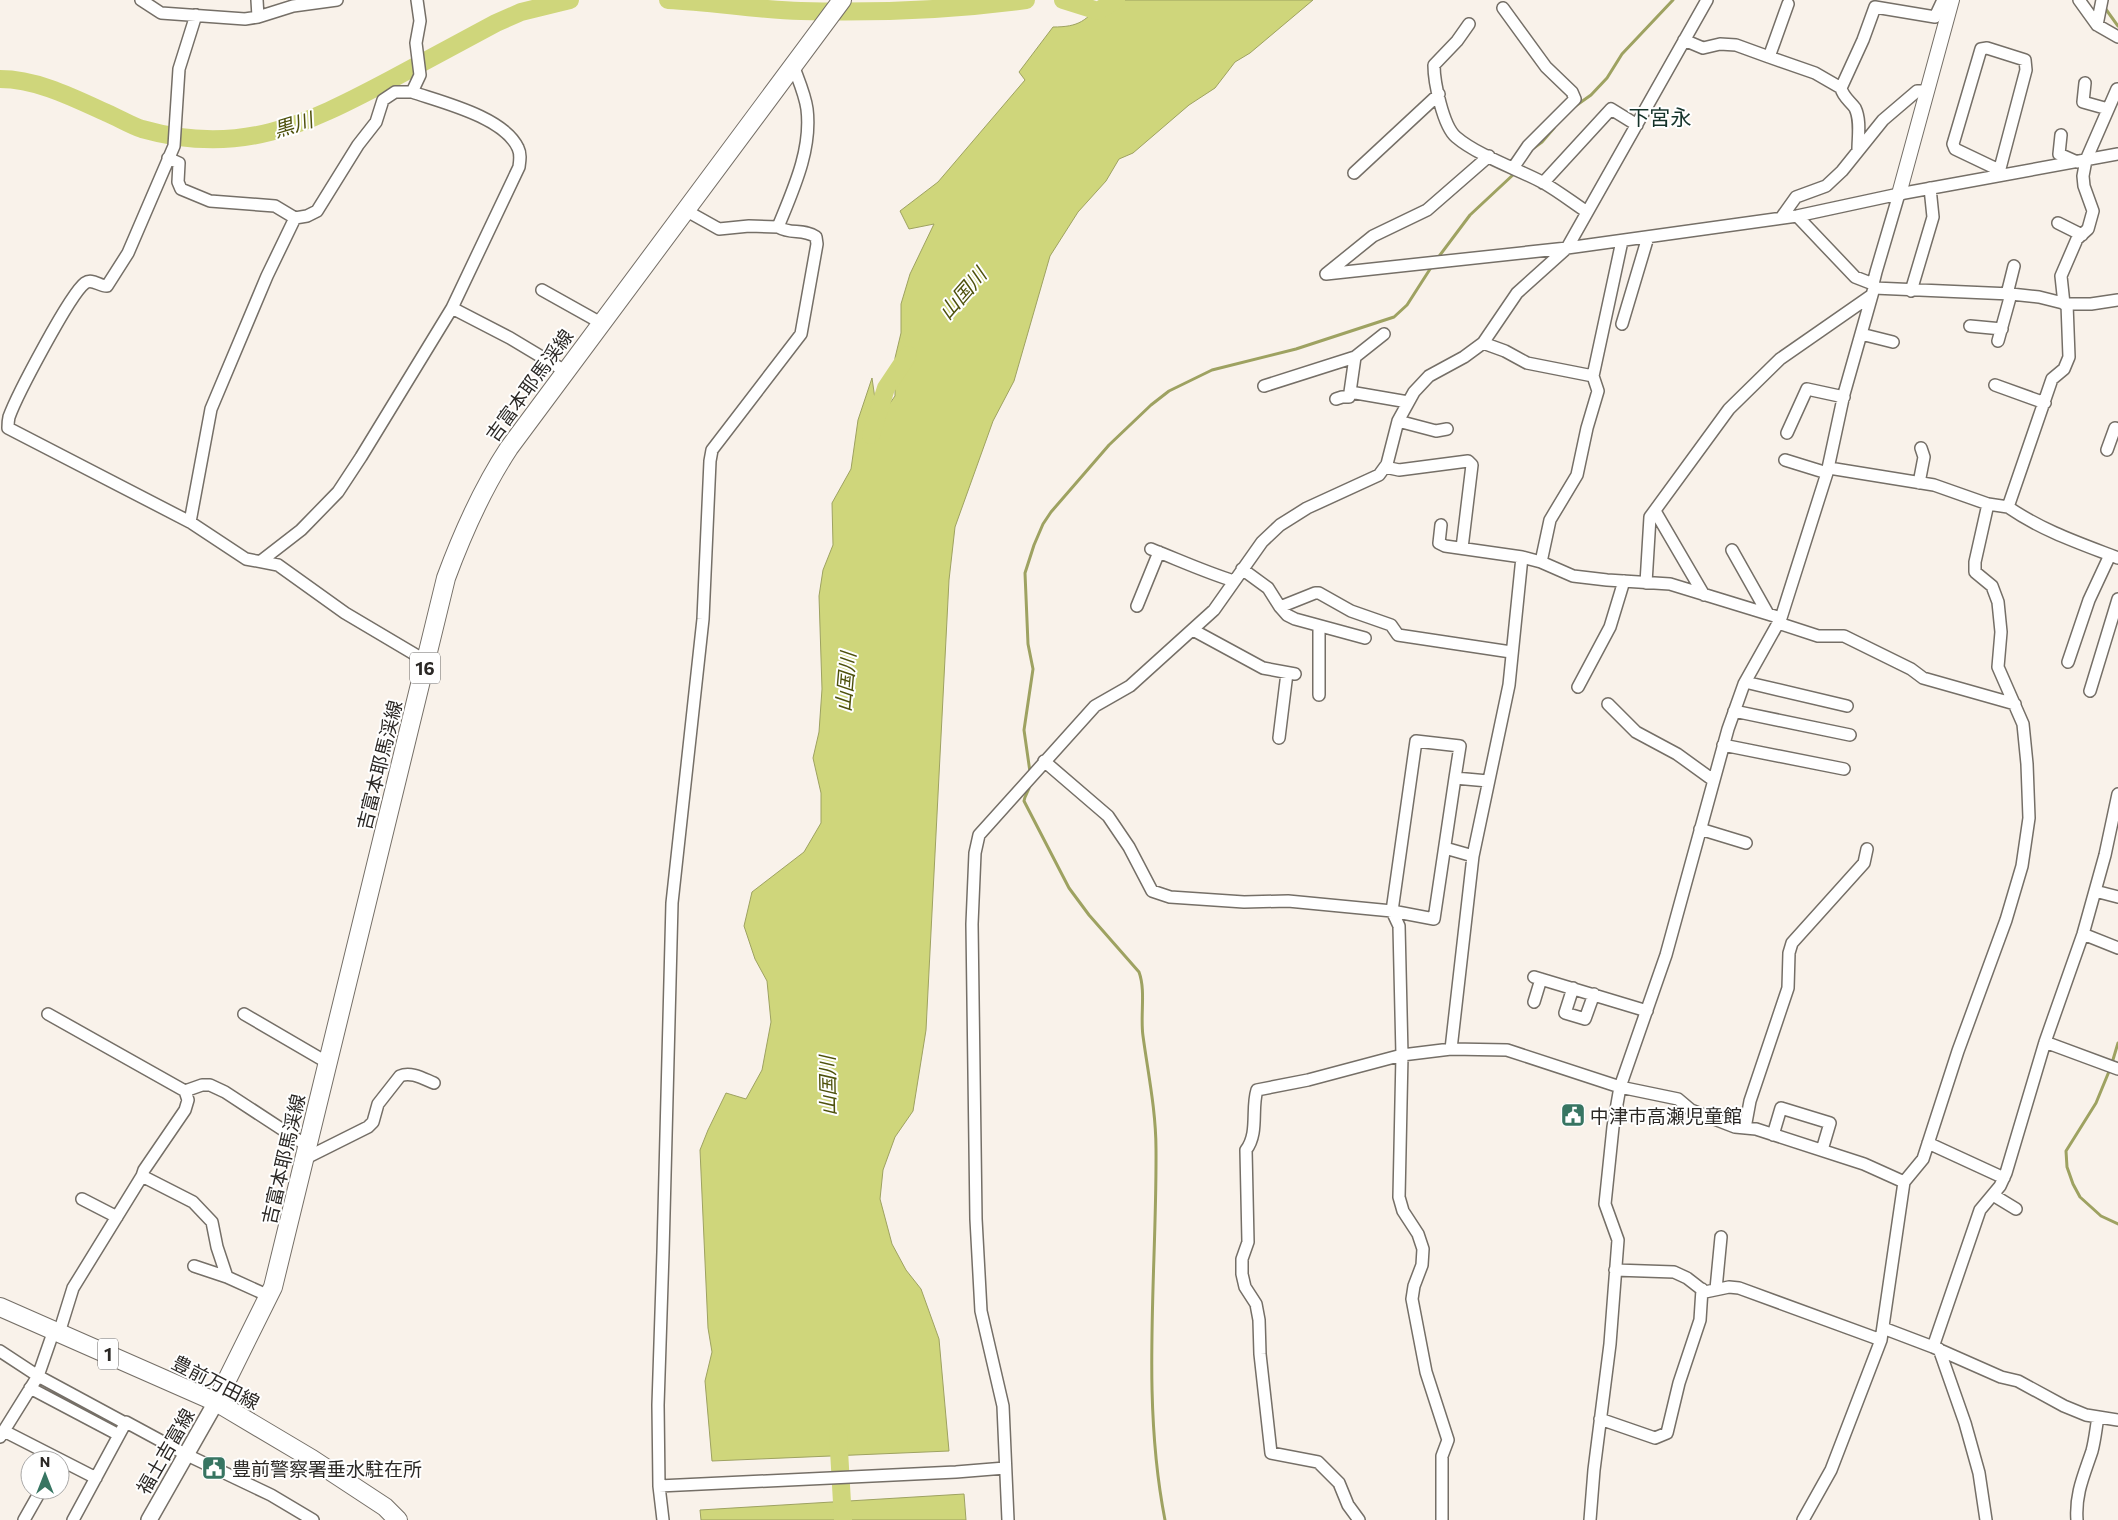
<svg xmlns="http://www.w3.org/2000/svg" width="2118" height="1520" font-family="Commissioner,'Noto Sans JP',sans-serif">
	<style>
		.water { fill: #cfd67b; stroke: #9ea261 }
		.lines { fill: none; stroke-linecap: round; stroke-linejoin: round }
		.stream { stroke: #9ea261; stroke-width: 3 }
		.river { stroke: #cfd67b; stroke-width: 18 }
		.minor-casing { stroke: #756f67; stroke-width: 14 }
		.tertiary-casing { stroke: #756f67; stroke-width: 16 }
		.secondary-casing { stroke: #756f67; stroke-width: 18 }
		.primary-casing { stroke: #756f67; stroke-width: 20 }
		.minor { stroke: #fff; stroke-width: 11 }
		.tertiary { stroke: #fff; stroke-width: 14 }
		.secondary { stroke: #fff; stroke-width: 15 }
		.primary { stroke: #fff; stroke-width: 18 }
		.labels { text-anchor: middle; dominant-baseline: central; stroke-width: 4; stroke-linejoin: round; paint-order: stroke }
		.shield { fill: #fff; stroke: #6b6866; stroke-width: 1 }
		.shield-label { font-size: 18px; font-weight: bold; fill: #2b2825 }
		.street-label { font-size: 19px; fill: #2b2825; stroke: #fff }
		.poi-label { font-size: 19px; fill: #2b2825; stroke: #fff; text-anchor: start }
		.water-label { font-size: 20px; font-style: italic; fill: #4e510c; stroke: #fff }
		.quarter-label { font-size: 21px; fill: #15332a; stroke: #fff }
	</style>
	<rect width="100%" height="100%" fill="#f9f2ea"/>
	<!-- water -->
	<path class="water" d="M1102,0H1313L1250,53L1235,62L1215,88L1189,105L1133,153L1119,159L1106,181L1078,212L1050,256L1014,381L993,421L955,527L949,580L926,1030L913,1111L895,1137L883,1170L880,1199L892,1244L906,1270L921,1289L939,1339L949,1451L712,1461L705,1381L712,1352L708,1328L700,1150L708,1130L726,1093L746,1099L762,1070L771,1022L767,981L755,959L744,926L752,892L804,852L821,823V793L813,758L819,732L822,689L819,596L823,570L833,545L832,503L851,469L858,420L872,378L878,420L895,396V358L901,333V304L910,274L934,224L909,229L900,211L938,182L1025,80L1019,72L1053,27C1079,27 1087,21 1102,0Z
		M964,1494L966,1520H701L700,1510Z"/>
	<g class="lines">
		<!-- stream -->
		<path class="stream" d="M2105,8L2118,26
			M1574,107L1591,95L1607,78L1622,54L1673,0
			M1531,150L1542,142L1554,128
			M1437,259L1470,215L1515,173
			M1030,772L1024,730L1033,669L1028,644L1025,573L1034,545L1043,524L1051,512L1109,445L1151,405L1169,391L1212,370L1296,349L1394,317L1407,305L1432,266
			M1030,783C1030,790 1025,794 1024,801L1069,888L1089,915L1139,972C1146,991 1140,1016 1143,1036C1148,1073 1156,1111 1156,1149C1157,1272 1141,1398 1165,1520
			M2112,1063L2118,1043
			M2110,1069L2096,1103L2066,1151L2067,1167L2073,1184L2080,1197L2101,1216L2118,1224"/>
		<!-- river -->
		<path class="river" d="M668,0C713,2 757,10 801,11C876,13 952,10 1026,0
			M1063,0L1098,11L1116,0
			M0,79C37,79 74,98 107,113C119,118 130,125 142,129C240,157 305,125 390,80C426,61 461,42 496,23L521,12L570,0
			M871,435L886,388L908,355
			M838,1433L843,1520"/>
		<defs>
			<path id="minor" d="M141,0L161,13L245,19L258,17L293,6L337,0
				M257,0L258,17
				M2079,0L2097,25L2118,37
				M1503,8L1546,67L1572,92L1575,99L1528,146L1513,168
				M196,15L179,69L174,146L128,253L107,286C99,286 92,278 85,283C70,294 17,395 9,417C8,421 8,424 8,428L190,522L246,559L278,565L345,613L426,661
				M1469,24L1457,41L1434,65C1434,82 1443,126 1456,137C1477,155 1517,169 1542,182C1558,191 1572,202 1587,212
				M2097,25L2102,0
				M1684,40L1703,48L1720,44L1736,45L1769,57L1788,4
				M1769,57L1815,73L1841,88L1863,40L1875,7L1935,17L1943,0
				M2085,83L2083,102L2108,109
				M1841,88C1843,97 1850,101 1855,108C1861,120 1858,137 1858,150
				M2061,135L2059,154L2077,162
				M1489,156L1427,210L1373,236L1326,274L1567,248L1797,216L1899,194L2118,154
				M168,158L179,163L178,182L181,189L210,201L275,206L295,218
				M1354,173L1439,94
				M1998,176L2026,70L2025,60L1987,48L1981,49L1953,144L1955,149L1999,170
				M1543,183L1611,109L1637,125
				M685,210L719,229L749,226L778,227C793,190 812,150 807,109C805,94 798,79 793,65
				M1797,216L1855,277L1873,284
				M1781,218L1796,197L1826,186L1842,171L1883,120L1917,91H1927
				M2058,223L2082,235
				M1874,288L2011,294L2039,297L2067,304H2091L2118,300
				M542,290L601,323
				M1911,291L1933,217L1930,188
				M2007,294L2014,266
				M2064,304L2061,276L2077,239L2088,229L2093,211L2084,186L2083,176L2086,160L2117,89
				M452,308L510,338L565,371
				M1622,324L1648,237
				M1970,326L2002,329
				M1861,334L1893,342
				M1998,341L2011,294
				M1483,343L1505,351L1527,363L1593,376L1622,241
				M1355,357L1384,334
				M1995,385L2045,403
				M1264,386L1355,357L1350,392L1408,402
				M1336,399L1342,397H1349L1350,392
				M1398,421L1436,431L1447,429
				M1787,433L1807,389L1844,397
				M2107,450L2115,428L2118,429
				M1785,460L1827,473
				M1385,467L1399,470L1468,461L1472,465L1462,548
				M1829,468L1934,485L1988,504L2008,507L2052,379L2064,369L2069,357L2067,304
				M1919,483L1924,457L1921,448
				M2008,507C2043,531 2079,543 2118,558
				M1655,511L1704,595
				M190,522L211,409L267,276L295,218L307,216L317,211L358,145L376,122L383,100L395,92H412L420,75L416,43L420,21L417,0
				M1441,525L1439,543L1445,546L1522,557
				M1151,549C1179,560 1205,572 1234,581
				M1732,550L1768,614
				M261,561L301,530L338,492L361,457L452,308L519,167C520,160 521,154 518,148C504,117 441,102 412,92
				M1541,562L1550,520L1577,475L1587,428L1598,391L1593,376
				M1242,569L1268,588L1280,607L1315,593H1319L1351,611L1391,625L1398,635L1511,652
				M1646,583L1650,517L1729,409L1780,359L1872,295
				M1137,606L1159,552
				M1280,607L1287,615L1295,619L1365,638
				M1778,623L1818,636H1844L1911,669L1923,678L2015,704
				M1193,630L1263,668L1295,674
				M2068,662L2089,600L2110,555
				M1745,682L1847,706
				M1578,687L1610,627L1624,581
				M2090,691L2118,599
				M1319,695V626
				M1608,704L1636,732L1677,754L1713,780
				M1734,711L1850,735
				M1279,738L1287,673
				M1723,745L1844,769
				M1044,761L1108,816L1129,847L1152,891L1170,897L1244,902L1288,901L1392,911L1399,926L1402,1055L1399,1197L1403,1211L1418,1234L1423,1249L1422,1265L1414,1286L1412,1299L1426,1372L1448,1440L1442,1456V1520
				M1455,778L1434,919L1392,911L1416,741L1460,746L1455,778L1488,781
				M1700,829L1746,843
				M1445,848L1473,856
				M2095,891L2118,897
				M2083,934L2118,948
				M1534,977L1647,1011
				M1573,988L1565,1013L1585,1019L1594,994
				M1534,1002L1541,979
				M48,1014L185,1091L188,1100L185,1110L144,1170L142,1176
				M244,1014L328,1063
				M2045,1042L2118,1069
				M1451,1049L1473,856L1509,685L1522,557L1541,562L1573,576L1607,580L1670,584L1781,618
				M185,1091L202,1085H210L225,1092L306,1145
				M1745,1128L1750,1101L1788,988L1789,953L1792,943L1864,863L1867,849
				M1773,1135L1781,1108L1830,1123L1822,1150
				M1928,1143L2004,1178
				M304,1159L368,1127L373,1122L378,1104L400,1076C411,1071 424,1079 434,1083
				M1993,1195L2016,1209
				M82,1199L117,1217
				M194,1266L227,1277
				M1615,1270L1674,1272L1687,1278L1705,1292L1729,1287L1739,1288L1881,1340
				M1716,1289L1721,1237
				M1883,1328L1933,1347L2001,1377L2018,1381L2064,1406L2086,1415L2118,1420
				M59,1333L73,1288L142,1176L193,1202L212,1222L217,1247L227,1277L269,1296
				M1933,1347L1980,1210L2000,1186L2006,1173L2045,1042L2083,934L2105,855L2118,794
				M1939,1349L1965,1423L1979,1473L1986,1520
				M0,1351L38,1376L125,1423
				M30,1388L119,1435
				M1600,1419L1655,1438L1667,1433L1679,1383L1700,1320L1702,1289
				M4,1431L96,1478
				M0,1437L38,1376L54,1330
				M659,1486L956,1472L1005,1468
				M24,1520L41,1490
				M73,1520L126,1422L187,1455L271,1495L313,1520
				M663,1520L659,1486L658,1405L663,1252L672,903L703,619L710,461L712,450L801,334L817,244L816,237C802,228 792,235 778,227
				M1008,1520L1003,1406L981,1311L976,1219L972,924L975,853L979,835L1095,706L1130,686L1214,610L1262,542L1280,525L1307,508L1379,475L1387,464L1398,421L1414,392L1429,376L1464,357L1483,343L1517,293L1567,248L1707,0
				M1359,1520L1348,1505L1339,1483L1318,1462L1271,1453L1260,1354L1259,1320L1256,1304L1245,1287L1242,1274V1259L1248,1242L1246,1150C1259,1133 1251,1109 1257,1090L1308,1080L1402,1055L1451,1049L1507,1050L1620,1087L1678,1099L1691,1110L1735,1127L1756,1129L1864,1164L1904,1182
				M1590,1520L1594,1470L1610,1344L1618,1240L1605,1204L1613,1127L1620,1087L1666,955L1728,729L1744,684L1781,618L1827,473L1844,394L1874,288L1873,284L1876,272L1899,194
				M1803,1520L1831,1470L1881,1340L1904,1182L1923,1159L1958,1051L2006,920L2022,866L2029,818L2027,764L2023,724L1998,667L2001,632L1998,602L1992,586L1975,572V562L1988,504
				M2077,1520C2075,1494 2084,1475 2092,1451C2095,1440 2096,1428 2098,1417"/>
			<path id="tertiary" d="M1899,194L1952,0"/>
			<path id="secondary" d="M149,1520L216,1402"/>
			<path id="primary" d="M0,1307L216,1402L312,1459L385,1507L398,1520
				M216,1402L273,1287L446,578C463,532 482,489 509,448L842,0"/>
		</defs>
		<!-- minor casing -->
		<use href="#minor" class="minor-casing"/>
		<!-- tertiary casing -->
		<use href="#tertiary" class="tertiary-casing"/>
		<!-- secondary casing -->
		<use href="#secondary" class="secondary-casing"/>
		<!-- primary casing -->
		<use href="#primary" class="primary-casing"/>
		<!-- minor -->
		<use href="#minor" class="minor"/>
		<!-- tertiary -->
		<use href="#tertiary" class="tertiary"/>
		<!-- secondary -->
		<use href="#secondary" class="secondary"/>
		<!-- primary -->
		<use href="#primary" class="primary"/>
	</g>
	<!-- icons -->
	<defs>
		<symbol id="civic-square" viewBox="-11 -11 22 22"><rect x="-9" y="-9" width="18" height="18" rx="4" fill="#377562" stroke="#fff"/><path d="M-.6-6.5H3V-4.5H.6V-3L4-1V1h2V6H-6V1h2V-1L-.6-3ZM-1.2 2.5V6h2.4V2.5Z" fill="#fff"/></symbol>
	</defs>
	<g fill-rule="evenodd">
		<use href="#civic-square" x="1559" y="1101" width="28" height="28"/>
		<use href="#civic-square" x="200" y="1454" width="28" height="28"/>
	</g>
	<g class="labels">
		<!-- shield labels -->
		<g class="shield">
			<rect x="410" y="652.5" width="30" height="31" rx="4"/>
			<rect x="98" y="1338.5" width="20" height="31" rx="4"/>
		</g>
		<g class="shield-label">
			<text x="425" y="668">16</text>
			<text x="108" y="1354">1</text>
		</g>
		<!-- street labels -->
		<g class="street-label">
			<text transform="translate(529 385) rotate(-54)">吉富本耶馬渓線</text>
			<text transform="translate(379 765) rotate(-76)">吉富本耶馬渓線</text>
			<text transform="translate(283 1159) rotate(-77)">吉富本耶馬渓線</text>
			<text transform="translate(216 1382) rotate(27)">豊前万田線</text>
			<text transform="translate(165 1451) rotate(-60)">福土吉富線</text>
		</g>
		<!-- poi labels -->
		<g class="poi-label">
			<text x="1590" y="1115">中津市高瀬児童館</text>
			<text x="232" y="1468">豊前警察署垂水駐在所</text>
		</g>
		<!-- water labels -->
		<g class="water-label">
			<text transform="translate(293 124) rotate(-17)">黒川</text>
			<text transform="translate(962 293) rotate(-49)">山国川</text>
			<text transform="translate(845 682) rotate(-85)">山国川</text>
			<text transform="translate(827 1086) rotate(-91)">山国川</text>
		</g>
		<!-- quarter labels -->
		<g class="quarter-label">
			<text x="1660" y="116">下宮永</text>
		</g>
	</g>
	<!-- north arrow -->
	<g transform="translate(45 1475)"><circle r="24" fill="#ffffff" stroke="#aaa9a8"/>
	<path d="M0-4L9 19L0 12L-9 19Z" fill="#377562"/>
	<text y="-8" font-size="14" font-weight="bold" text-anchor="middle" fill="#2b2825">N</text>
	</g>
</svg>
